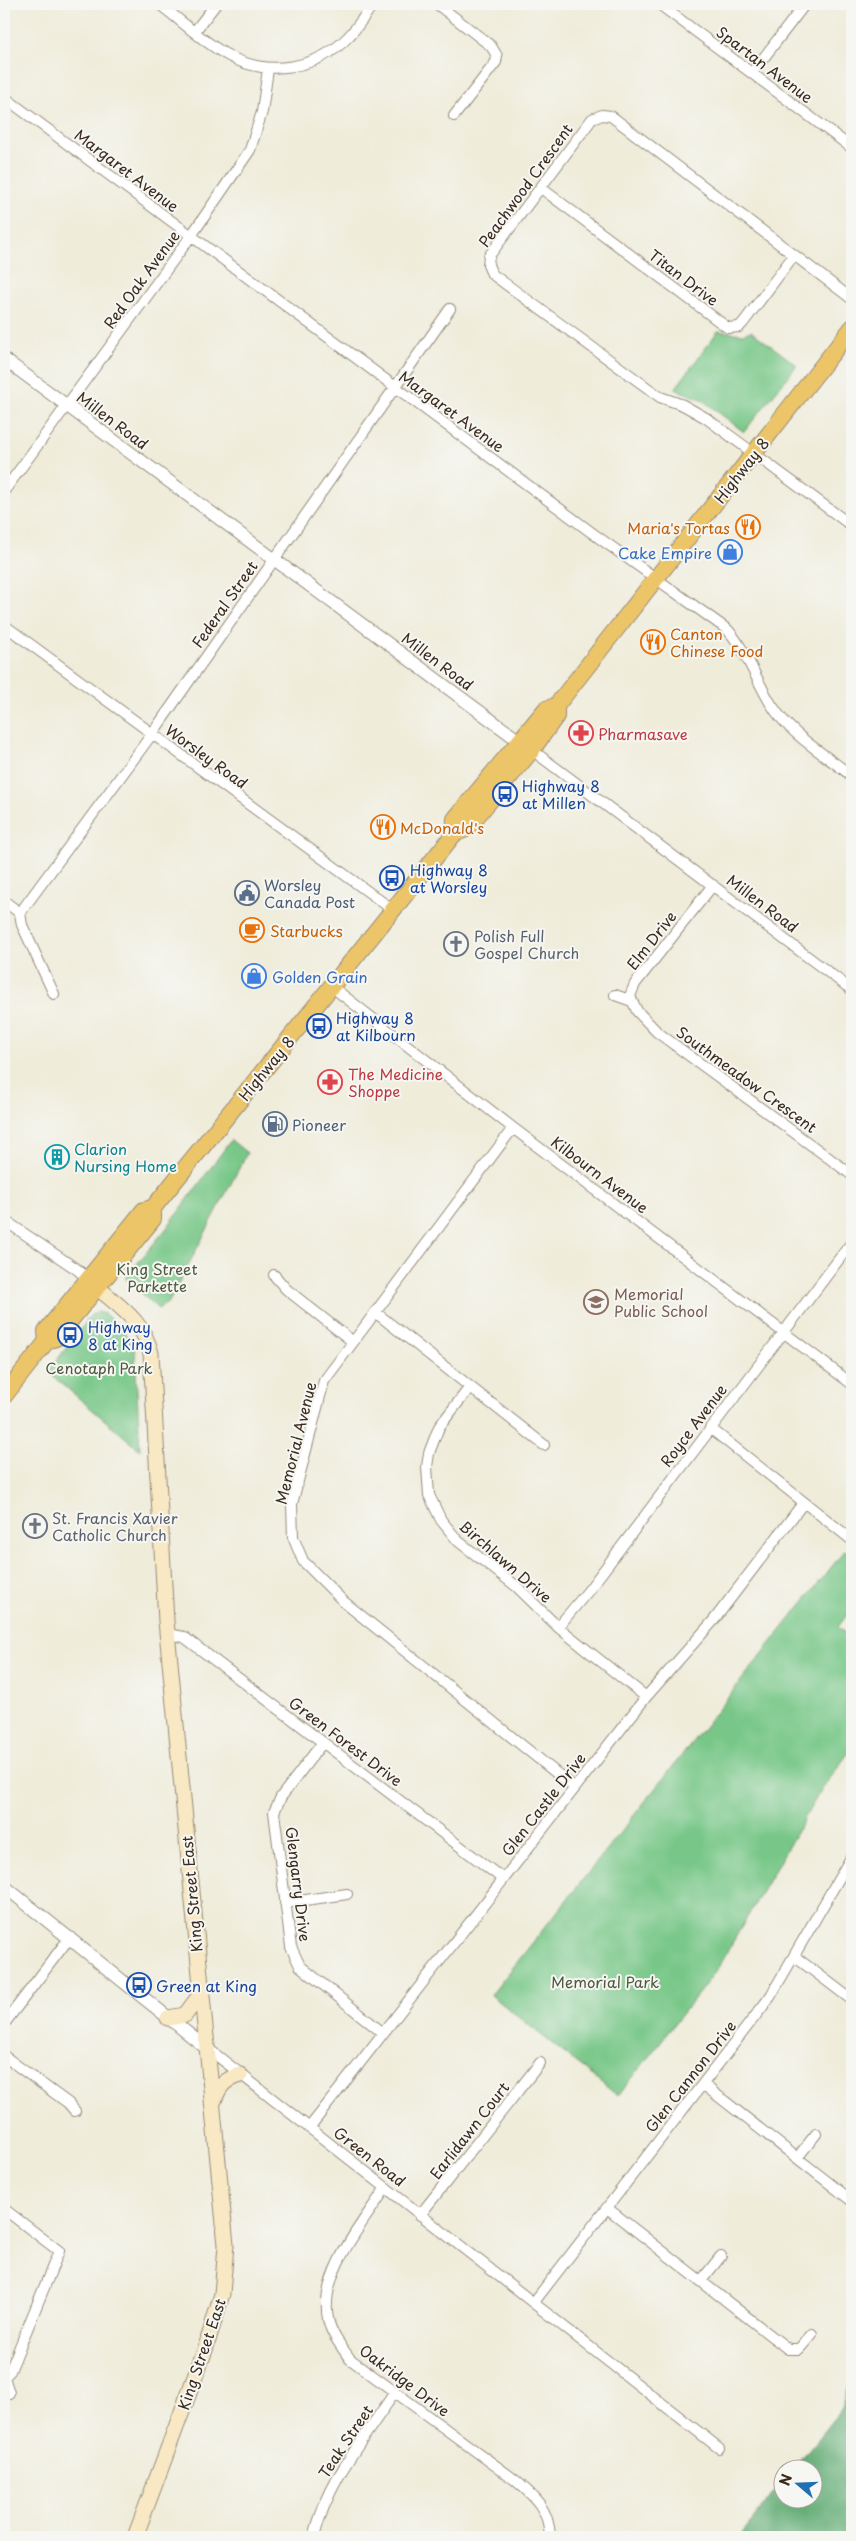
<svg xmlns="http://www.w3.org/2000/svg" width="856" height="2541" font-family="'Playpen Sans',sans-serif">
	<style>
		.green { fill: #78c788; stroke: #5a7853 }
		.forest { fill: #62ac74; stroke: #4e6b49 }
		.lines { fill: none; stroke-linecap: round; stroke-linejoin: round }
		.minor-casing { stroke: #958b7c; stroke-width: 12 }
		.tertiary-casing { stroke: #958b7c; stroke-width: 14 }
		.secondary-casing { stroke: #958b7c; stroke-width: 17 }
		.primary-casing { stroke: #958b7c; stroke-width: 18 }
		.minor { stroke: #fff; stroke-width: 10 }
		.tertiary { stroke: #fff; stroke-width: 12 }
		.secondary { stroke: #f8e8c3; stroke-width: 15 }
		.primary { stroke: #edc569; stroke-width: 16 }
		.labels { text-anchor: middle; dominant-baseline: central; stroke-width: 4; stroke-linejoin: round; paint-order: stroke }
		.street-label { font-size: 15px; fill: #3b2a1e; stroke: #f6f6f2 }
		.food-label { font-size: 15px; fill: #c56008; stroke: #f6f6f2; text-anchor: start }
		.shop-label { font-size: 15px; fill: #366cbe; stroke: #f6f6f2; text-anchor: end }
		.health-label { font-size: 15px; fill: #be3a42; stroke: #f6f6f2; text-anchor: start }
		.transit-label { font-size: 15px; fill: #164399; stroke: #f6f6f2; text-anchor: start }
		.service-label { font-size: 15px; fill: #4e5e75; stroke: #f6f6f2; text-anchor: start }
		.worship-label { font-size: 15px; fill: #5b616d; stroke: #f6f6f2; text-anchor: start }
		.culture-label { font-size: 15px; fill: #0d838f; stroke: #f6f6f2; text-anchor: start }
		.park-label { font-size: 15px; fill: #4d593e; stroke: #f6f6f2 }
		.education-label { font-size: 15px; fill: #785e54; stroke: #f6f6f2; text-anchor: start }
	</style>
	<rect width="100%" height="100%" fill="#f6f6f2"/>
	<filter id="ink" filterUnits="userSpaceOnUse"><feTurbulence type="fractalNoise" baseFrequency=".02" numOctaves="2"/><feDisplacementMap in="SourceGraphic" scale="10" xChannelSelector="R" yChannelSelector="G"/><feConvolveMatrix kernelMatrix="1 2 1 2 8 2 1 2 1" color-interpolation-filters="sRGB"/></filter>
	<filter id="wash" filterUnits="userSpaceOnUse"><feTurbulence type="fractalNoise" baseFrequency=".0096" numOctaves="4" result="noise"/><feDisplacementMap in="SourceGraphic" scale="20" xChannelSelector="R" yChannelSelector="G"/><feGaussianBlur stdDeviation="1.12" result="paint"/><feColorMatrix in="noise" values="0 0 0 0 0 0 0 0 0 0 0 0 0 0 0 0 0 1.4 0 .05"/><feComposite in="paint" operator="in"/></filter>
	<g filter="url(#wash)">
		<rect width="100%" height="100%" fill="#efecda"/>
		<!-- green -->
		<path class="green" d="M718,331L743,334L751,331L797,365L744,432L701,399L675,389Z
			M231,1140L247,1153L169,1302L158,1309L125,1278L166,1229Z
			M97,1312L105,1314L124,1331L135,1351L140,1450L48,1372L91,1315Z
			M845,1550L852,1555V1608L838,1627L852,1639V1748L818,1795L716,1971L618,2096L491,1995Z"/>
		<!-- forest -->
		<path class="forest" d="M852,2378V2537H738L783,2482L784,2498H814V2468H794L842,2408Z"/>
	</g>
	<g filter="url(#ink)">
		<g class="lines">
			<defs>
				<path id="minor" d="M159,4C182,21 204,43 229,56C267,77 318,69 348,37C358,27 365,15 373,4
					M437,4L491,46L497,56L496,62L454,116
					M659,4L852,148
					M195,31L216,4
					M752,73L805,4
					M4,97L595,535L728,630C747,652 756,680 771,704C790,735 824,754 852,776
					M541,188L728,328L739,327L743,323L794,255
					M852,299L611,116L602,115L592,119L489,256L488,265L492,274L660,397L683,405L706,418L852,526
					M4,491L191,236L250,150L262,112L268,69
					M4,625L393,910
					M532,750L852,990
					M713,885L635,984L630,996L637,1011L657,1032L852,1175
					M4,901L20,913L22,925L54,994
					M20,913L152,734L450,309
					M331,986L513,1128L852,1384
					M615,995L632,1001
					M513,1128L324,1381L292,1504L293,1537L303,1561L344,1602L575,1788
					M4,1220L78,1270L91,1282
					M274,1275L286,1289L352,1341
					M375,1312L544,1445
					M470,1387L439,1427L429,1453L427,1467L429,1495L441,1520L458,1541L516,1586L558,1627L646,1697
					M710,1428L852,1540
					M558,1627L588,1591L852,1242
					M168,1634L184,1637L503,1879
					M323,1742L281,1797L274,1812L291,1947L300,1966L383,2033
					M285,1903L347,1894
					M794,1956L852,2000
					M4,2024L70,1937
					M206,2047L719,2448
					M4,2056L68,2103L75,2111
					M704,2085L852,2201
					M309,2128L646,1697L714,1620L804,1502
					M797,2158L816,2134
					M385,2189C362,2224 319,2274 328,2319C331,2334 341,2346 350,2359L515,2480C535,2497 549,2509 550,2537
					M607,2208L788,2349H799L812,2334
					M4,2209L59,2251L10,2371L4,2377
					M420,2215L540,2063
					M701,2281L721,2256
					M534,2302L770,1997L852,1856
					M4,2377L9,2393
					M314,2537C328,2480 363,2440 395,2392"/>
				<path id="tertiary" d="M4,359L526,746
					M4,1886L205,2047"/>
				<path id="secondary" d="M97,1287C121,1308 143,1321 151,1353L166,1621L226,2245L222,2294L205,2350L135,2537
					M168,2018L185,2015L200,1995
					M213,2103C219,2087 223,2080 240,2075"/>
				<path id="primary" d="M454,834L455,819L546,709L556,706L852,328
					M47,1341L46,1331L144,1210L153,1208
					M4,1396L47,1341L56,1338L153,1219V1208L454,834L466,829L532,750L556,716V706"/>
			</defs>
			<!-- minor casing -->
			<use href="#minor" class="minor-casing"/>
			<!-- tertiary casing -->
			<use href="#tertiary" class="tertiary-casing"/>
			<!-- secondary casing -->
			<use href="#secondary" class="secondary-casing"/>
			<!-- primary casing -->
			<use href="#primary" class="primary-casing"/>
			<!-- minor -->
			<use href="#minor" class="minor"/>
			<!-- tertiary -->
			<use href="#tertiary" class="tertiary"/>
			<!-- secondary -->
			<use href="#secondary" class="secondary"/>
			<!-- primary -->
			<use href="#primary" class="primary"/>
		</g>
	</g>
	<!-- icons -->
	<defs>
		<symbol id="restaurant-ring" viewBox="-11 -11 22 22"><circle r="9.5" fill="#f6f6f2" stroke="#e8710a" stroke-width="1.5"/><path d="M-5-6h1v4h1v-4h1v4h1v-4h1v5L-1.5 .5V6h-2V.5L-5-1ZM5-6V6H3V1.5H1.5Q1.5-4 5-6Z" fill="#e8710a"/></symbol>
		<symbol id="shop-ring" viewBox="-11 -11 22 22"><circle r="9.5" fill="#f6f6f2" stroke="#3f7fe0" stroke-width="1.5"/><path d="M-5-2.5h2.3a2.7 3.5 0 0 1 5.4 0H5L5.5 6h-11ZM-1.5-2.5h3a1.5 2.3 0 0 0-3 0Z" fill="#3f7fe0"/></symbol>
		<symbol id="pharmacy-ring" viewBox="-11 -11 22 22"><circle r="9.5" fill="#f6f6f2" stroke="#e0444e" stroke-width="1.5"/><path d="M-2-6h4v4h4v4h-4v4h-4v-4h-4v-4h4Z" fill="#e0444e"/></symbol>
		<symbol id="bus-ring" viewBox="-11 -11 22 22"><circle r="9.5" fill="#f6f6f2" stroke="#1a4fb4" stroke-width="1.5"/><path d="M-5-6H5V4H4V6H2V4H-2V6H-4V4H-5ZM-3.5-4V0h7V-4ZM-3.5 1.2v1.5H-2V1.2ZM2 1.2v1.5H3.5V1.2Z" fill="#1a4fb4"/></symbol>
		<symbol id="civic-ring" viewBox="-11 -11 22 22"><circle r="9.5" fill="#f6f6f2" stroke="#5c6f8a" stroke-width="1.5"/><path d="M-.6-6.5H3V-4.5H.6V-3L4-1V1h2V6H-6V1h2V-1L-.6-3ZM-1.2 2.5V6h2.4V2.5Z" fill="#5c6f8a"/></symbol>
		<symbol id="cafe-ring" viewBox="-11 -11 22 22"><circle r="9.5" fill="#f6f6f2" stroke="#e8710a" stroke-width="1.5"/><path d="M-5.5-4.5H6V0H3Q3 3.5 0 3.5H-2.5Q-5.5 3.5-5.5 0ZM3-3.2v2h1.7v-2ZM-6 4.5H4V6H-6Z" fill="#e8710a"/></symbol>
		<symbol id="church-ring" viewBox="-11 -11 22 22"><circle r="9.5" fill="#f6f6f2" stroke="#6b7280" stroke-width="1.5"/><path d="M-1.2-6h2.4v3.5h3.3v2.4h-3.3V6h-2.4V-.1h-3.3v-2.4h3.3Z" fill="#6b7280"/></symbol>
		<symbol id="fuel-ring" viewBox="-11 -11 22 22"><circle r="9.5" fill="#f6f6f2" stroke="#5c6f8a" stroke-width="1.5"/><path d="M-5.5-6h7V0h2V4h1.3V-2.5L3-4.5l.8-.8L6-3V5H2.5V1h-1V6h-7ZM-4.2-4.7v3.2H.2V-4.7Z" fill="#5c6f8a"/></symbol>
		<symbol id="building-ring" viewBox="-11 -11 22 22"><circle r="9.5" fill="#f6f6f2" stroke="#0f9aa8" stroke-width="1.5"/><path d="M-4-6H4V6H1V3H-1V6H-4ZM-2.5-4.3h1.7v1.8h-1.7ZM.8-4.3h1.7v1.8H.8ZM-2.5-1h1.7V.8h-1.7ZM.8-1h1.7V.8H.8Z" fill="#0f9aa8"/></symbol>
		<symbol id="school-ring" viewBox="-11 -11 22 22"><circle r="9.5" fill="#f6f6f2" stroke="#8d6e63" stroke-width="1.5"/><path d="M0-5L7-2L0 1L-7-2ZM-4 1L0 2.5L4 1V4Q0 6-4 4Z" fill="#8d6e63"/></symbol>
	</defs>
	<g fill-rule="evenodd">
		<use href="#restaurant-ring" x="734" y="513" width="28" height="28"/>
		<use href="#shop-ring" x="716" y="538" width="28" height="28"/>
		<use href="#restaurant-ring" x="639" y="628" width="28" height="28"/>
		<use href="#pharmacy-ring" x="567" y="719" width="28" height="28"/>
		<use href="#bus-ring" x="491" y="780" width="28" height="28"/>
		<use href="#restaurant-ring" x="369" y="813" width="28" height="28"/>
		<use href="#bus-ring" x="378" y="864" width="28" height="28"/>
		<use href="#civic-ring" x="233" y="879" width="28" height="28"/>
		<use href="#cafe-ring" x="238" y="916" width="28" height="28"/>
		<use href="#church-ring" x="442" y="930" width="28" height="28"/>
		<use href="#shop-ring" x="240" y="962" width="28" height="28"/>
		<use href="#bus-ring" x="305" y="1012" width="28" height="28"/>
		<use href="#pharmacy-ring" x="316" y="1068" width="28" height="28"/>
		<use href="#fuel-ring" x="261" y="1110" width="28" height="28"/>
		<use href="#building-ring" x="43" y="1143" width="28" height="28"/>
		<use href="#school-ring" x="582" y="1288" width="28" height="28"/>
		<use href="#bus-ring" x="56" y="1321" width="28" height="28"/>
		<use href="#church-ring" x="21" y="1512" width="28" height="28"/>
		<use href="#bus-ring" x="125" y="1971" width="28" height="28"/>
	</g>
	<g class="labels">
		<!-- street labels -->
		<g class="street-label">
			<text transform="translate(765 64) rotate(37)">Spartan Avenue</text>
			<text transform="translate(127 170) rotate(37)">Margaret Avenue</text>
			<text transform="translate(525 185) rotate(-54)">Peachwood Crescent</text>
			<text transform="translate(684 277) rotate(37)">Titan Drive</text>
			<text transform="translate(141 279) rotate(-54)">Red Oak Avenue</text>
			<text transform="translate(452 411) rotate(36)">Margaret Avenue</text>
			<text transform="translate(113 420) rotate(37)">Millen Road</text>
			<text transform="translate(741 470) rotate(-52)">Highway 8</text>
			<text transform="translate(224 604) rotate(-55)">Federal Street</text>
			<text transform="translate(438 661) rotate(37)">Millen Road</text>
			<text transform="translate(207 756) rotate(36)">Worsley Road</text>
			<text transform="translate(763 903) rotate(37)">Millen Road</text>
			<text transform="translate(651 940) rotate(-52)">Elm Drive</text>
			<text transform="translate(266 1068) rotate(-51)">Highway 8</text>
			<text transform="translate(747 1079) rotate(36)">Southmeadow Crescent</text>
			<text transform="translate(600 1174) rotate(37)">Kilbourn Avenue</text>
			<text transform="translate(693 1425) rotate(-53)">Royce Avenue</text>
			<text transform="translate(295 1443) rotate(-76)">Memorial Avenue</text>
			<text transform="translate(506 1561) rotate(41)">Birchlawn Drive</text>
			<text transform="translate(346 1741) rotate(37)">Green Forest Drive</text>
			<text transform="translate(543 1804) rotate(-52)">Glen Castle Drive</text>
			<text transform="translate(299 1884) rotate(83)">Glengarry Drive</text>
			<text transform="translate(191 1894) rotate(-95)">King Street East</text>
			<text transform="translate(690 2076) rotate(-52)">Glen Cannon Drive</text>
			<text transform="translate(469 2130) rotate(-52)">Earlidawn Court</text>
			<text transform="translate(370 2156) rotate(38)">Green Road</text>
			<text transform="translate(201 2354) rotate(-71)">King Street East</text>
			<text transform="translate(405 2380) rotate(37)">Oakridge Drive</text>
			<text transform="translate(345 2441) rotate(-56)">Teak Street</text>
		</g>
		<!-- food labels -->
		<g class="food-label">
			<text x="730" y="527" text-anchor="end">Maria's Tortas</text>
			<text x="670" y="633">Canton<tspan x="670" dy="17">Chinese Food</tspan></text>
			<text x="400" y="827">McDonald's</text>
			<text x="270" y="930">Starbucks</text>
		</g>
		<!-- shop labels -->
		<g class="shop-label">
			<text x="712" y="552">Cake Empire</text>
			<text x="272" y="976" text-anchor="start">Golden Grain</text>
		</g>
		<!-- health labels -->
		<g class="health-label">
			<text x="598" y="733">Pharmasave</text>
			<text x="348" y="1073">The Medicine<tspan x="348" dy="17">Shoppe</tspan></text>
		</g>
		<!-- transit labels -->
		<g class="transit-label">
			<text x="522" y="785">Highway 8<tspan x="522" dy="17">at Millen</tspan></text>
			<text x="410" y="869">Highway 8<tspan x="410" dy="17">at Worsley</tspan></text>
			<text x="336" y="1017">Highway 8<tspan x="336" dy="17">at Kilbourn</tspan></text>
			<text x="88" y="1326">Highway<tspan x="88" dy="17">8 at King</tspan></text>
			<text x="156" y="1985">Green at King</text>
		</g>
		<!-- service labels -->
		<g class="service-label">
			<text x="264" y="884">Worsley<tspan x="264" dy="17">Canada Post</tspan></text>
			<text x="292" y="1124">Pioneer</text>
		</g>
		<!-- worship labels -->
		<g class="worship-label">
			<text x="474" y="935">Polish Full<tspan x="474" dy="17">Gospel Church</tspan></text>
			<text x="52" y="1517">St. Francis Xavier<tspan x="52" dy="17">Catholic Church</tspan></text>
		</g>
		<!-- culture labels -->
		<g class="culture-label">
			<text x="74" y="1148">Clarion<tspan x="74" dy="17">Nursing Home</tspan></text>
		</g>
		<!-- park labels -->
		<g class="park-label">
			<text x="157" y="1268">King Street<tspan x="157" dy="17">Parkette</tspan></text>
			<text x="99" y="1367">Cenotaph Park</text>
			<text x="605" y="1981">Memorial Park</text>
		</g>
		<!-- education labels -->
		<g class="education-label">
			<text x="614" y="1293">Memorial<tspan x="614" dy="17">Public School</tspan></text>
		</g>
	</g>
	<!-- margin -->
	<rect width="856" height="2541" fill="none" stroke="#f6f6f2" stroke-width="20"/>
	<!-- north arrow -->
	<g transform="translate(798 2484) rotate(289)"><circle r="24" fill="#f6f6f2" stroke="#aba49d"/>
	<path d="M0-4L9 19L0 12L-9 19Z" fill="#1f6fb2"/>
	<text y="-8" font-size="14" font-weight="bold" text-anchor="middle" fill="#3b2a1e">N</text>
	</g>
</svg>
